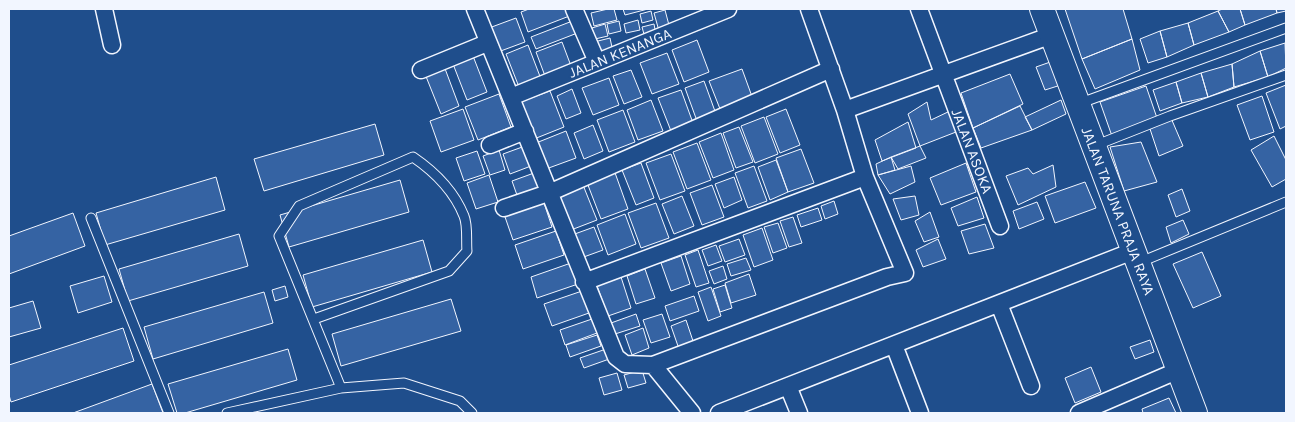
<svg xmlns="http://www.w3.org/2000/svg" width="1295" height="422" font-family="Karla,sans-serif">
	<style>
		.building { fill: #3563a3; stroke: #f2f6ff }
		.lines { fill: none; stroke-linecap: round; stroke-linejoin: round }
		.lane-casing { stroke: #f2f6ff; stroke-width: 11 }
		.street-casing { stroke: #f2f6ff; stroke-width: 19 }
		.secondary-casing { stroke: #f2f6ff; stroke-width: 26 }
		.lane { stroke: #1f4e8c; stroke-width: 9 }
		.street { stroke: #1f4e8c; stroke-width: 16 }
		.secondary { stroke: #1f4e8c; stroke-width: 24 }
		.labels { text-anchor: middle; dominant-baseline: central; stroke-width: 4; stroke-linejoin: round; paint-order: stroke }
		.street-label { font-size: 15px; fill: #f2f6ff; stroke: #1f4e8c }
	</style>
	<rect width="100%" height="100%" fill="#1f4e8c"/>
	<!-- building -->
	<path class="building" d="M529,9H569L572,15L528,32L521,12Z
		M608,9H614L617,20L594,26L591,13Z
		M623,9H648L625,15Z
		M1065,9H1123L1132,39L1082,59Z
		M1222,9H1240L1245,25L1229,32L1218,11Z
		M1240,9H1276L1277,13L1245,25Z
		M1276,9H1286V11L1277,13Z
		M665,10L670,29L659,31L654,13Z
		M651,11L653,20L642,23L640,14Z
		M1218,11L1229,32L1194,45L1188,23Z
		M516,18L525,42L498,52L489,28Z
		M575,20L580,32L536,49L531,37Z
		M638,20L640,30L626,33L624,24Z
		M619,21L621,31L609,34L607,24Z
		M1188,23L1194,45L1167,57L1160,31Z
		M605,24L608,36L595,39L592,28Z
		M654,24L656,35L645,38L642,27Z
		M1160,31L1167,57L1148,63L1140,39Z
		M610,38L613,52L597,56L594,42Z
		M1132,39L1140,70L1095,89L1082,59Z
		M697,40L709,72L684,82L672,50Z
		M562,42L571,66L545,76L536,52Z
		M1285,43L1286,68L1268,77L1260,51Z
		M528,45L541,79L519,87L506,54Z
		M1260,51L1268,77L1234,87L1232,64Z
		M667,53L679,84L652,94L640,63Z
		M473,56L487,92L467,100L453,64Z
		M1056,60L1064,84L1045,90L1036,67Z
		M1232,64L1234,87L1208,97L1201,73Z
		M444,66L459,106L441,114L425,74Z
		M742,69L754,102L722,114L709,81Z
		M631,70L642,97L624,104L613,76Z
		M1201,73L1208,97L1182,103L1176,82Z
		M1010,74L1023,104L973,128L961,93Z
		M609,78L619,105L593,115L582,88Z
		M704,81L716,114L697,121L685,88Z
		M1176,82L1182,103L1160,111L1153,90Z
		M1286,85V126L1280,129L1266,93Z
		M1146,86L1157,118L1113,139L1100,102Z
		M572,89L581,113L566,119L557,96Z
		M681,90L693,123L671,131L658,98Z
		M550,91L564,127L534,139L520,102Z
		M499,94L511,127L478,140L465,107Z
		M1262,96L1274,132L1250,140L1237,105Z
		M651,100L663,131L638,140L627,110Z
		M1061,100L1066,114L1032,130L1025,117Z
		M927,102L931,120L950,111L956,132L920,146L908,114Z
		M1020,106L1032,130L981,148L973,128Z
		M463,109L474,140L441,152L430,121Z
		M786,109L800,145L780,153L766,117Z
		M623,110L635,142L609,152L597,120Z
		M764,117L778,154L755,163L741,126Z
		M1171,118L1183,146L1159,156L1150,129Z
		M908,122L916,148L882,161L875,140Z
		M375,124L384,155L264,191L254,159Z
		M593,125L603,151L584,159L574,133Z
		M739,127L753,162L736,168L723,133Z
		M566,131L576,158L546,169L536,143Z
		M721,133L734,170L713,178L699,142Z
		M1274,136L1286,160V179L1272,187L1251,150Z
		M1141,142L1157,182L1124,191L1110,147Z
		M697,143L711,180L687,189L673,152Z
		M525,146L531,166L510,174L503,154Z
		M920,146L926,158L898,169L891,157Z
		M801,149L814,183L788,192L776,158Z
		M499,150L505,170L490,175L483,156Z
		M477,151L485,174L464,181L456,158Z
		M671,154L685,191L660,200L646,163Z
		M891,157L895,170L878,175L876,164Z
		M776,160L788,192L770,200L758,167Z
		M641,163L654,198L636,205L622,170Z
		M966,163L976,192L941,205L930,178Z
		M1053,165L1056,187L1018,205L1006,176L1028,168L1033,174Z
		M754,166L767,201L748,208L735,173Z
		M911,166L915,182L890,194L878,175Z
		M614,170L628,209L601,219L586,180Z
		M534,173L540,191L518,198L512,181Z
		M489,175L498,202L476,209L467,183Z
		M216,177L225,210L105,245L96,213Z
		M734,177L742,200L724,208L715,184Z
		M400,180L409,212L289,247L280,215Z
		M1085,182L1096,208L1055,223L1045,196Z
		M583,185L597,220L571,230L557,195Z
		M712,185L724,217L702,225L690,193Z
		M1182,189L1190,211L1176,217L1168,195Z
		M682,196L694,226L674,234L662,204Z
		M915,196L919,215L901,220L893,199Z
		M977,197L984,218L958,226L951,208Z
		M543,200L552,227L513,240L504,214Z
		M834,201L838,214L825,219L821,206Z
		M1037,202L1044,219L1019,229L1013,211Z
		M656,203L669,238L641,248L628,213Z
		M818,208L822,220L801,227L797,215Z
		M930,212L939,237L924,242L915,221Z
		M73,213L85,246L9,274V236Z
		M625,214L636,244L608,255L597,225Z
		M793,217L802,243L789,247L780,221Z
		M1183,220L1189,234L1171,243L1166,227Z
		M778,223L787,248L773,253L764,227Z
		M985,224L994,248L969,254L961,231Z
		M594,227L603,250L581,258L572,235Z
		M762,228L773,260L754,267L743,235Z
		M556,231L564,255L523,269L515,245Z
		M239,234L248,266L128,301L119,269Z
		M739,239L745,255L725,262L719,246Z
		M938,239L946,259L923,267L916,250Z
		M423,240L432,272L312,307L303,275Z
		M716,245L722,261L708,266L702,250Z
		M698,250L709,283L696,287L685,255Z
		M1202,252L1221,296L1193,308L1173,264Z
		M681,256L690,284L671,291L661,263Z
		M746,258L751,270L731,276L727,264Z
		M571,263L578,284L537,298L531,277Z
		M723,266L727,279L714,284L709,271Z
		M645,269L655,298L636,304L627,276Z
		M749,274L756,295L731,303L725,283Z
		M104,276L112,302L78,313L70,286Z
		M621,277L631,308L608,316L597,286Z
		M725,285L732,308L720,312L713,289Z
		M285,286L288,297L275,301L272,290Z
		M711,287L721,316L708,321L698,292Z
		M582,291L589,313L552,326L544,304Z
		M264,292L273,323L153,359L144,327Z
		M694,296L699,311L670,321L665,306Z
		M451,299L461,331L341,366L332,334Z
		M33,301L41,328L9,337V308Z
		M636,314L640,326L615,334L611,323Z
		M662,314L670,337L651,343L643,320Z
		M592,319L597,333L565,345L560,330Z
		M686,320L694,344L679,349L671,326Z
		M123,328L134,361L11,402L9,395V365Z
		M643,328L649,348L632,355L625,335Z
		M597,335L601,346L570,357L566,345Z
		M1150,340L1154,352L1135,359L1130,347Z
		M609,348L612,358L584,368L580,358Z
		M288,349L297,380L185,413H177L168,384Z
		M1091,367L1101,392L1075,403L1065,378Z
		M642,370L646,383L628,388L624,375Z
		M617,373L622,390L604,395L599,378Z
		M152,384L163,413H73Z
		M1169,398L1176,413H1143L1142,409Z"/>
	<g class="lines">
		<defs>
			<path id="lane" d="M1078,104L1286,28
				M1094,146L1170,116L1286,75
				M91,218L169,413
				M1138,263L1286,202
				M314,319L449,271L467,251C466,241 468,225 464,216C454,191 435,172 413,157L299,206L279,236L341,388
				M227,413L341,388L404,383L460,401L472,413"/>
			<path id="street" d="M104,9L112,45
				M475,9L616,357L625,364L653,365L887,277L905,273L865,177L845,110L809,9
				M574,9L597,62
				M919,9L1000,226
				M421,70L487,43
				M511,97L728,9
				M845,110L1052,35
				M490,145L525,131
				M504,208L551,192L831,69
				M584,282L865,177
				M999,304L1031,386
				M894,345L920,413
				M653,365L692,413
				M788,386L799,413
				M719,413L1133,251
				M1079,413L1179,370"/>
			<path id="secondary" d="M1042,9L1195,413"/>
		</defs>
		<!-- lane casing -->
		<use href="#lane" class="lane-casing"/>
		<!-- street casing -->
		<use href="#street" class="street-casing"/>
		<!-- secondary casing -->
		<use href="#secondary" class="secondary-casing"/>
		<!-- lane -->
		<use href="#lane" class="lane"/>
		<!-- street -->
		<use href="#street" class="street"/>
		<!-- secondary -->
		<use href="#secondary" class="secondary"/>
	</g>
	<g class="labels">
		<!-- street labels -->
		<g class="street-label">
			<text transform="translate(620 53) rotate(-22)">JALAN KENANGA</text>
			<text transform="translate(972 151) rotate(69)">JALAN ASOKA</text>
			<text transform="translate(1118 211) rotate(69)">JALAN TARUNA PRAJA RAYA</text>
		</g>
	</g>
	<!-- border -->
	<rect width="1295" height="422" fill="none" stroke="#f2f6ff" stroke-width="20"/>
</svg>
